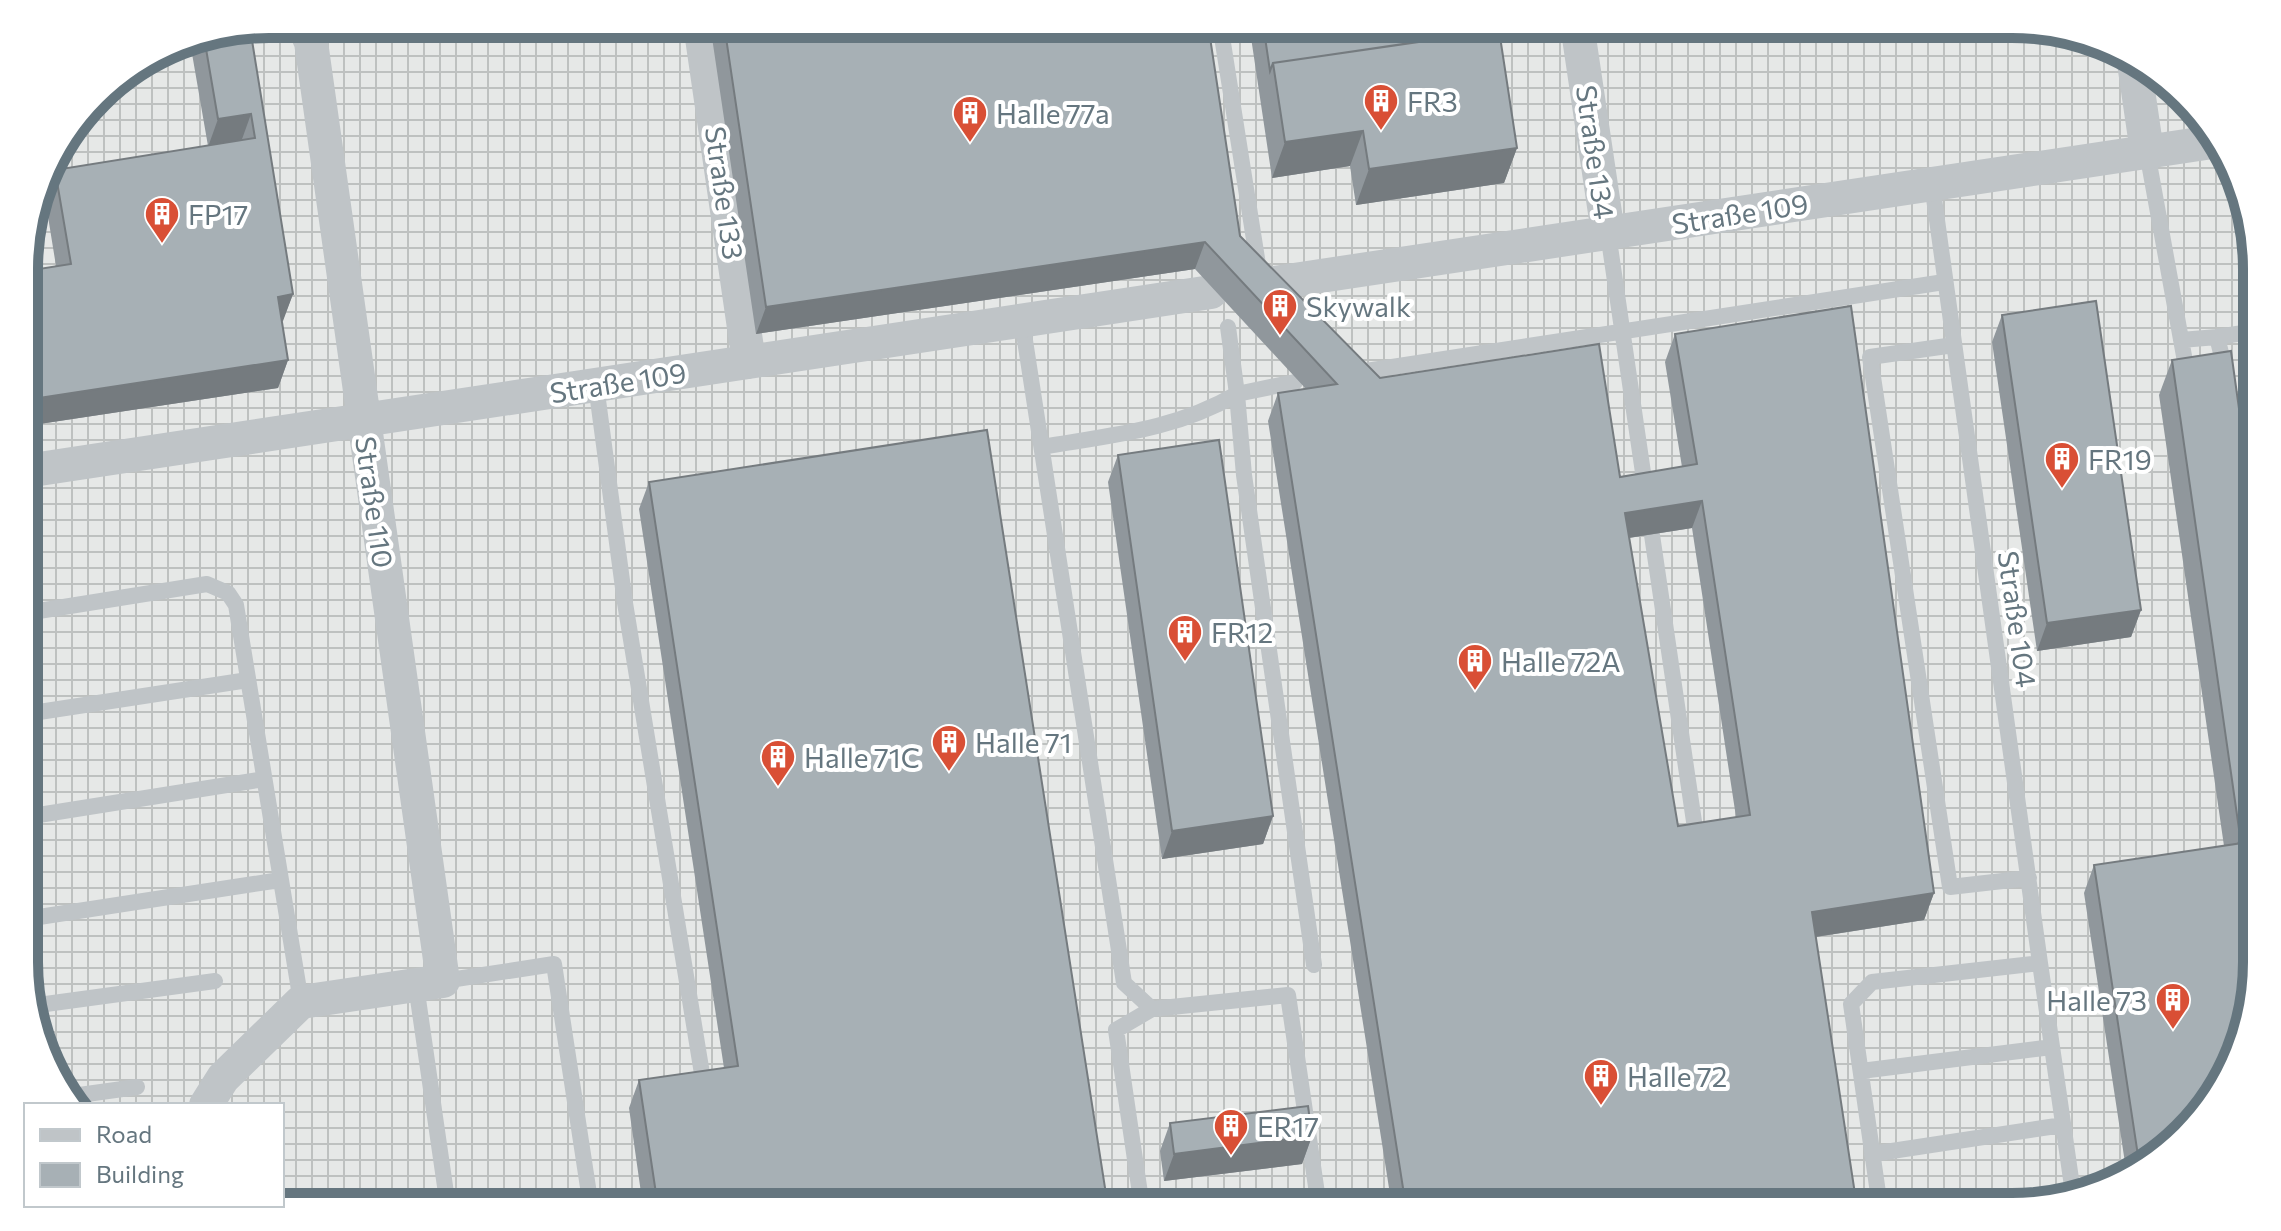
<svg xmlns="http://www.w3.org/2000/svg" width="2281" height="1231" font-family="Commissioner,sans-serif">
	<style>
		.industrial { fill: url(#industrial-grid) }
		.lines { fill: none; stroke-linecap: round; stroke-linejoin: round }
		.lane { stroke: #bfc4c7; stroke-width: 16 }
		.street { stroke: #bfc4c7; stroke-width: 34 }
		.wall { fill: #90979c; fill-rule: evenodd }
		.shaded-wall { fill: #757b7f }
		.building { fill: #a7b0b5; stroke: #757b7f; stroke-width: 2; fill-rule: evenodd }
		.labels { text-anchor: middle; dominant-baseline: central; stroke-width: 8; stroke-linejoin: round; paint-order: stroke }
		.poi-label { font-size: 28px; fill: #65767f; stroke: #fff; text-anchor: start }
		.street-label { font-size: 28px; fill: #65767f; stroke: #fff }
		.rim { fill: none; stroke: #65767f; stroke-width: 10 }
	</style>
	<defs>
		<pattern id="industrial-grid" width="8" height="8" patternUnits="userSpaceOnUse" patternTransform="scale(2)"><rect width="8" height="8" fill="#e6e8e7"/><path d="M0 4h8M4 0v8" fill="none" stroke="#bec1c0"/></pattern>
	</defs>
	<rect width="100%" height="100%" fill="#f8f8f6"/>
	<!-- industrial -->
	<path class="industrial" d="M269,24H2012L2134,57L2216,133L2256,253V978L2135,1174L2028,1206L269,1207L282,1205V1105H73L66,1098L26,994V237L49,160L107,85L176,42Z"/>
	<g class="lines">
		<!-- lane -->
		<path class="lane" d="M1220,24L1259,271
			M2147,152L2188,378
			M1932,184L2040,963
			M1608,233L1646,493
			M1022,321L1124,983L1152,1009
			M1228,327L1237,394L1295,382
			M2217,337L2256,331
			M2181,340L2217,337L2226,373
			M1954,345L1870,357L1950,887L2029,878
			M1353,373L1944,282
			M596,385L625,603L705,1092
			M2241,438L2247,463L2256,472
			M1042,447C1112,435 1175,430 1237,394L1244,475L1314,965
			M1652,535L1697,842
			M26,613L207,584L228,593L236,605L301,1002
			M26,714L248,680
			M26,817L264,779
			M26,919L280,880
			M443,981L554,964L591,1207
			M416,985L448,1207
			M31,1006L215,981
			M1861,1071L2052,1047
			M65,1097L137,1087
			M1872,1154L2063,1125
			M1142,1207L1116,1030L1152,1009L1288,995L1319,1207
			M1880,1207L1851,1004L1872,982L2040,963L2073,1193"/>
		<!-- street -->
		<path class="street" d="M700,24L749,362
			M1577,24L1608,233
			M2133,56L2147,152
			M1261,285L2219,141
			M26,471L1211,292
			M206,1105L223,1078L301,1002L443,981L311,42L303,24"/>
	</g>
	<!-- wall -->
	<path class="wall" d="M710,24H1208L1240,236L1380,378L1620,477L1682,467L1665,362L1675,334L1934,893L1924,920L1816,937L1857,1207H1392L1268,421L1278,393L1306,389L1195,269L756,334ZM1692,528L1736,817L1678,826L1629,538Z
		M1249,24H1495L1517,148L1504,183L1356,205L1350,166L1272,178Z
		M250,28L293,294L282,322L288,360L278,388L26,426V271L56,266L45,198L55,170L208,146L190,42L191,39Z
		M2165,86L2184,104L2168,106Z
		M2002,315L2141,610L2131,637L2037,651L1992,342Z
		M2172,360L2256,531V978L2224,1084L2135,1174L2127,1176L2084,893L2094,865L2224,846L2159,395Z
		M1118,455L1273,816L1263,844L1162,859L1108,482Z
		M649,482L1108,1207H643L629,1108L639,1080L724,1068L639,509Z
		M1170,1123L1312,1136L1302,1164L1164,1181L1160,1151Z"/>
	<!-- shaded-wall -->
	<path class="shaded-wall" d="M2173,93L2184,104L2168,106Z
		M251,114L241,142L208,147L218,119Z
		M1363,131L1350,166L1272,178L1285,142Z
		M1517,148L1504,183L1356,205L1369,169Z
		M1205,242L1195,269L756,334L766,307Z
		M293,294L283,321L268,324L278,297Z
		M288,360L278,388L26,426V400Z
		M1702,501L1692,528L1615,540L1625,513Z
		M2141,610L2131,637L2037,651L2047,623Z
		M1273,816L1263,844L1162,859L1172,831Z
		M2256,834V867L2227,871L2240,836Z
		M1934,893L1924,920L1802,939L1812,912Z
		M1312,1136L1302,1164L1164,1181L1174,1154Z"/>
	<!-- building -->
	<path class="building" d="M724,24H1208L1240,236L1380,378L1599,344L1620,477L1697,464L1675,334L1851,306L1934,893L1812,912L1857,1207H1406L1278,393L1337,384L1205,242L766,307ZM1702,501L1750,815L1678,826L1625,513Z
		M1263,24H1495L1496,31L1273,63L1270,71Z
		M250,28L293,294L278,297L288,360L26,400V271L71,264L55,170L255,138L251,114L218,119L204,37Z
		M1499,30L1517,148L1369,169L1363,131L1285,142L1273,63Z
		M2096,301L2141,610L2047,623L2002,315Z
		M2231,351L2256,531V834L2240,836L2172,360Z
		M987,430L1108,1207H658L639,1080L738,1066L649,482Z
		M1219,440L1273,816L1172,831L1118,455Z
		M2256,841V978L2224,1084L2140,1169L2094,865Z
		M1308,1106L1312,1136L1174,1154L1170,1123Z
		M282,1192L284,1207H269L261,1205H282Z"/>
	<!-- icons -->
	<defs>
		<symbol id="building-pin" viewBox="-11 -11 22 30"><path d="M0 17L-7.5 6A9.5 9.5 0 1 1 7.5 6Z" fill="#d94f35" stroke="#fff"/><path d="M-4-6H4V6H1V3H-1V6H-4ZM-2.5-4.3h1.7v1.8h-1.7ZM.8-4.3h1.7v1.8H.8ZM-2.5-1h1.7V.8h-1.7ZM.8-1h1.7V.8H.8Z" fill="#fff"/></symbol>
	</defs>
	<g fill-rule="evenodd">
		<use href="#building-pin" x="1361" y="81" width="40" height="54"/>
		<use href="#building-pin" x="950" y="93" width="40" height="54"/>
		<use href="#building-pin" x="142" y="194" width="40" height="54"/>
		<use href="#building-pin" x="1260" y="286" width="40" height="54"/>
		<use href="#building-pin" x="2042" y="439" width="40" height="54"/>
		<use href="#building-pin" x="1165" y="612" width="40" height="54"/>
		<use href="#building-pin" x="1455" y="641" width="40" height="54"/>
		<use href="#building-pin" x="929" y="722" width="40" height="54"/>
		<use href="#building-pin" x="758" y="737" width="40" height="54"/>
		<use href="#building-pin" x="2153" y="980" width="40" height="54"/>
		<use href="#building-pin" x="1581" y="1056" width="40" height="54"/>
		<use href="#building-pin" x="1211" y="1106" width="40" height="54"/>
	</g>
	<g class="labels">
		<!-- poi labels -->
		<g class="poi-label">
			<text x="1407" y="101">FR3</text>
			<text x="996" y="113">Halle 77a</text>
			<text x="188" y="214">FP17</text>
			<text x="1306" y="306">Skywalk</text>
			<text x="2088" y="459">FR19</text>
			<text x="1211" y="632">FR12</text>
			<text x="1501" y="661">Halle 72A</text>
			<text x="975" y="742">Halle 71</text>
			<text x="804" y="757">Halle 71C</text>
			<text x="2147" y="1000" text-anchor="end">Halle 73</text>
			<text x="1627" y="1076">Halle 72</text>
			<text x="1257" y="1126">ER17</text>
		</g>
		<!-- street labels -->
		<g class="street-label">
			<text transform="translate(1596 152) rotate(82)">Straße 134</text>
			<text transform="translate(725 193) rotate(82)">Straße 133</text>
			<text transform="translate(1740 213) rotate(-9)">Straße 109</text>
			<text transform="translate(618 382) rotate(-9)">Straße 109</text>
			<text transform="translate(375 502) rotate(82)">Straße 110</text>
			<text transform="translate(2018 619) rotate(82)">Straße 104</text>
		</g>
	</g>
	<!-- crop -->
	<path d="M0 0H2281V1231H0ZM269 38H2012A231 231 0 0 1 2243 269V962A231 231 0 0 1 2012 1193H269A231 231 0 0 1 38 962V269A231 231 0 0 1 269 38Z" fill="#fff" fill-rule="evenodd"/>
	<path class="rim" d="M269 38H2012A231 231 0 0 1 2243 269V962A231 231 0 0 1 2012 1193H269A231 231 0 0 1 38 962V269A231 231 0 0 1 269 38Z"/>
	<!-- legend -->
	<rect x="24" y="1103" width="260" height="104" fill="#ffffff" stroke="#c1c8cc" stroke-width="2"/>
	<rect x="40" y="1129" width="40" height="12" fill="#bfc4c7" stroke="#c1c8cc" stroke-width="2"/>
	<text x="96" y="1143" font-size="24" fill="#65767f">Road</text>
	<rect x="40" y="1163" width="40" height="24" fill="#a7b0b5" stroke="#c1c8cc" stroke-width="2"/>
	<text x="96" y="1183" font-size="24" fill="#65767f">Building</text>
</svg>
